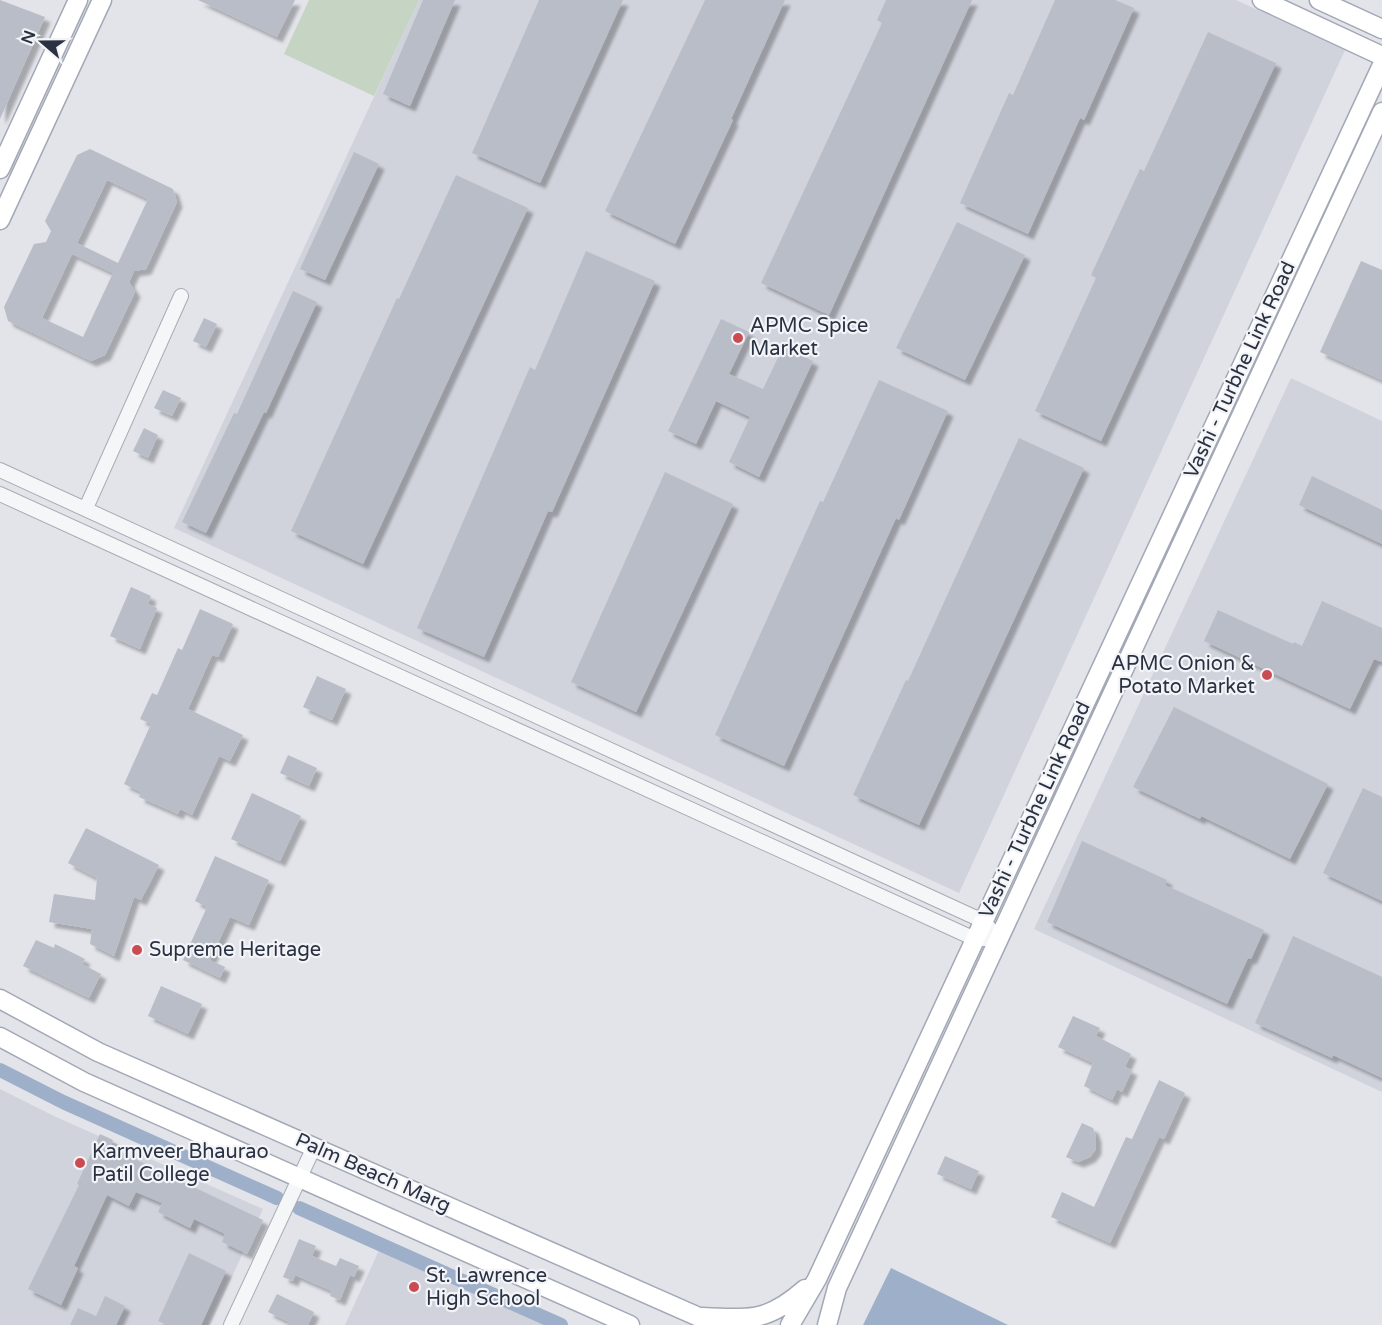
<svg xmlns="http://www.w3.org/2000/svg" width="1382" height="1325" font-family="'Varela Round',sans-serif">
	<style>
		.built { fill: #d0d3dc }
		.green { fill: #c6d4c3 }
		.water { fill: #9eafc9 }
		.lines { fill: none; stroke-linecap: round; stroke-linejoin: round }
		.canal { stroke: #9eafc9; stroke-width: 14 }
		.building { fill: #b9bdc7; fill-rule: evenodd; filter: url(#shadow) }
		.minor-casing { stroke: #a7abb4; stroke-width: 16 }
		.major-casing { stroke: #a2a8b5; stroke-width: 21 }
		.minor { stroke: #f5f6f8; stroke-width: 14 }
		.major { stroke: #fff; stroke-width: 18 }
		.poi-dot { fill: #cb4b53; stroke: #f2f4f7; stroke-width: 2 }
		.labels { text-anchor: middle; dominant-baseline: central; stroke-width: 4.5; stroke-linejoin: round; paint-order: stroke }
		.poi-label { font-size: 20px; fill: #2a3142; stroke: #f2f4f7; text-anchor: start }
		.street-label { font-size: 20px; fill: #2a3142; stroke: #f2f4f7 }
	</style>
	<defs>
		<filter id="shadow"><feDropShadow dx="5.5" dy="5.5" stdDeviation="1.5" flood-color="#0004"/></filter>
	</defs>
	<rect width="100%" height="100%" fill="#e2e4ea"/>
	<!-- built -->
	<path class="built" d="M419,0H1236L1345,50L959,893L174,528Z
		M1291,378L1382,421V1092L1034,929Z
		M0,1089L56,1117L263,1209L210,1325H0Z
		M380,1248L549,1325H345Z"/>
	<!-- green -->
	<path class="green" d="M309,0H419L374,96L284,54Z"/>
	<!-- water -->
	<path class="water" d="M891,1268L1008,1325H863Z"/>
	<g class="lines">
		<!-- canal -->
		<path class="canal" d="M0,1070L63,1102L277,1198
			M299,1208L561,1325"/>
	</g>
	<!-- building -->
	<path class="building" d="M0,0L45,17L0,119Z
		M198,0H295L277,37Z
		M423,0H455L410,106L383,94Z
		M539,0H623L540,183L472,153Z
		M705,0H785L731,119L733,120L675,244L605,211Z
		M886,0H972L829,315L761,283L882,23L877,20Z
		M1055,0H1115L1134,8L1084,120L1080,118L1028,234L960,203L1009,93L1013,95Z
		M1208,32L1276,63L1101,441L1035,411L1096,278L1091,275L1140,169L1144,171Z
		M90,149L173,189L177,202L146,269L134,271L129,282L135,292L105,355L91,361L8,321L4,307L34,244L46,242L51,231L45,221L77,155ZM107,180L148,199L118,263L77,243ZM72,254L113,273L83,337L42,318Z
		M354,152L379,164L325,280L300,269Z
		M456,175L528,208L363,564L291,531L397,298L399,299Z
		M957,222L1025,255L965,380L896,348Z
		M586,251L655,281L552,512L548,511L484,657L417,628L530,367L535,370Z
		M1361,261L1382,270V380L1320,352Z
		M293,291L317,302L266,413L264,412L206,533L182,522L234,413L237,414Z
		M204,318L217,324L206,347L193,341Z
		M721,319L749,332L729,374L763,389L783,347L813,361L759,477L729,462L750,417L716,401L696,444L668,431Z
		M879,380L948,411L899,520L896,518L784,766L715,735L820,501L823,502Z
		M163,390L181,398L172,416L154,408Z
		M144,428L158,435L148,458L133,451Z
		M1019,438L1084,468L919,825L853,795L906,680L908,681Z
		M665,472L733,504L636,712L571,682Z
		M1312,476L1382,510V544L1299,505Z
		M131,587L151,596L148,604L157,608L140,649L110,636Z
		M1322,601L1382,628V662L1374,659L1350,709L1204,641L1218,610L1293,644L1294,642L1302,646Z
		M200,609L233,624L218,657L212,655L188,709L243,735L230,761L219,756L192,815L180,809L178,814L139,797L141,792L124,784L151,724L140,719L152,693L157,695L178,648L182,650Z
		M317,676L346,689L332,720L303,707Z
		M1174,707L1328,784L1290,859L1201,816L1200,819L1133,787Z
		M288,755L317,768L309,786L280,773Z
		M1363,788L1382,797V901L1323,873Z
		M252,793L301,816L280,861L231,839Z
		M86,828L159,865L141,900L134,897L114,956L90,944L92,929L49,922L54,894L95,900L97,878L68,863Z
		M1082,841L1167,880L1165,885L1264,930L1251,959L1248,958L1227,1004L1047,922Z
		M215,856L269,880L249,925L230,917L210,960L225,967L220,978L183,960L207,907L195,901Z
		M1293,936L1382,977V1078L1333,1055L1332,1058L1255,1023Z
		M36,940L54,948L55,944L85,959L82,964L101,974L89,998L23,966Z
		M161,986L202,1004L188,1034L148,1016Z
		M1073,1016L1100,1028L1096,1036L1131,1054L1125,1067L1132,1070L1122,1092L1117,1089L1112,1100L1084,1086L1093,1063L1058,1047Z
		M1159,1080L1185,1093L1164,1139L1159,1137L1110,1243L1051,1217L1062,1192L1094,1207L1126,1137L1132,1139Z
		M1082,1123L1093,1128L1096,1137V1149L1090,1157L1078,1162L1066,1157Z
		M100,1134L113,1140L110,1147L263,1220L247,1254L222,1242L225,1234L194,1219L190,1228L158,1212L162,1203L136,1192L129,1206L107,1195L74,1266L78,1268L61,1305L28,1289L79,1185L77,1184Z
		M945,1156L979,1171L971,1189L937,1174Z
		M299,1239L316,1246L312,1256L336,1266L340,1258L359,1266L354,1277L350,1275L340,1300L330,1296L332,1291L295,1275L293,1281L283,1277Z
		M189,1253L226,1271L201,1325H167L158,1321Z
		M277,1294L314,1312L308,1325H287L289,1322L268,1312Z
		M105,1296L125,1306L116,1325H70L78,1308L96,1316Z"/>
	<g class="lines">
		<defs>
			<path id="minor" d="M0,470L983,921L999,939
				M0,494L975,939H985
				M86,508L181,296
				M231,1325L314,1147"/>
			<path id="major" d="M1262,0L1382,56
				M1319,0L1382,29
				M0,169L78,0
				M0,220L102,0
				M0,999L98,1052L717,1325
				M0,1037L84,1082L630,1325
				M703,1317C752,1319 767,1322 805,1289
				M790,1325L817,1279L1382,65
				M827,1325L837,1288L1382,112"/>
		</defs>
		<!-- minor casing -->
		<use href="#minor" class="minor-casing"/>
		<!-- major casing -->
		<use href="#major" class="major-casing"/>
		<!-- minor -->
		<use href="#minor" class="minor"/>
		<!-- major -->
		<use href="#major" class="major"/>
	</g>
	<!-- markers -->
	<g class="poi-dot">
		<circle cx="738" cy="338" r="6"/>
		<circle cx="1267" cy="675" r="6"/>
		<circle cx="137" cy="950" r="6"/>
		<circle cx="80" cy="1163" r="6"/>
		<circle cx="414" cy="1287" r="6"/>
	</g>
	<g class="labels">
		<!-- poi labels -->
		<g class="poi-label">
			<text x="750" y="326">APMC Spice<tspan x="750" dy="23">Market</tspan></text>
			<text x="1255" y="664" text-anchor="end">APMC Onion &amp;<tspan x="1255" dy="23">Potato Market</tspan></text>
			<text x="149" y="950">Supreme Heritage</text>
			<text x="92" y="1152">Karmveer Bhaurao<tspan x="92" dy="23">Patil College</tspan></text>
			<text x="426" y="1276">St. Lawrence<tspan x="426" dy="23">High School</tspan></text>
		</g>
		<!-- street labels -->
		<g class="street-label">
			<text transform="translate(1240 370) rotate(-65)">Vashi - Turbhe Link Road</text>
			<text transform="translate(1035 810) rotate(-65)">Vashi - Turbhe Link Road</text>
			<text transform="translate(373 1173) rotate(24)">Palm Beach Marg</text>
		</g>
	</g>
	<!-- north arrow -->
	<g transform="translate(42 42) rotate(290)" stroke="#f2f4f7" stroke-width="4.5" paint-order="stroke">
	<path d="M0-4.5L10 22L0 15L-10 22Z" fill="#2a3142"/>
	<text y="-9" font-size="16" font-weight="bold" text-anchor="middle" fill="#2a3142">N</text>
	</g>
</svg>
